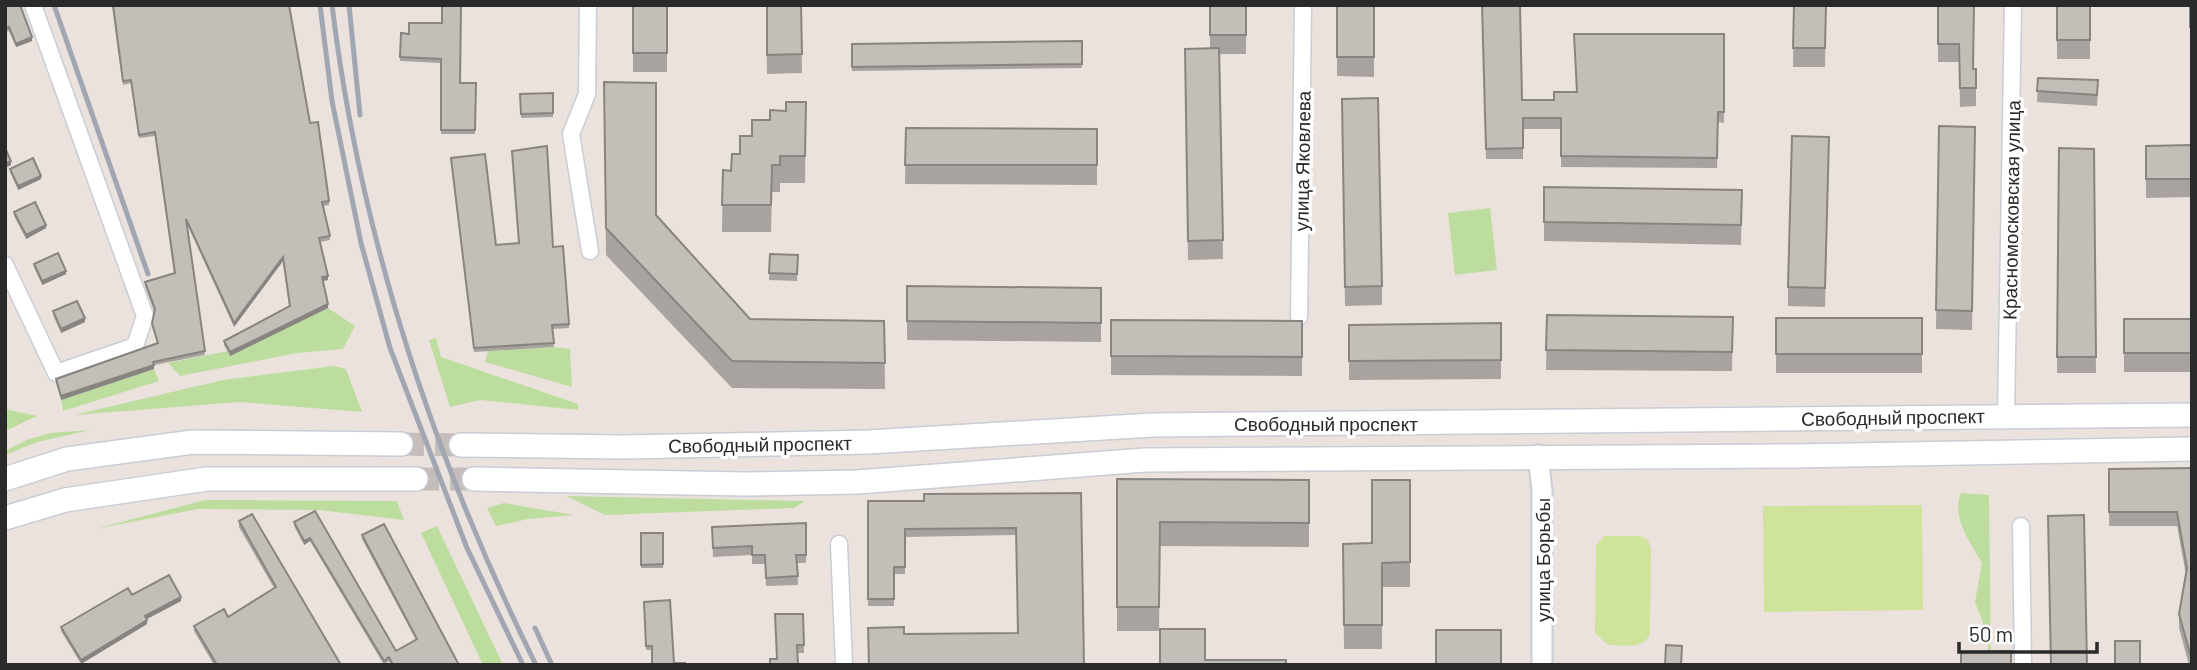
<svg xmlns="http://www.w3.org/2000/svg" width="2197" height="670" font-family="Barlow,sans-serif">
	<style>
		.green { fill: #bddd9e }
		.pitch { fill: #d0e39a }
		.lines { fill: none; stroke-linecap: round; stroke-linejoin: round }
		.secondary-tunnel { stroke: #c4bdb9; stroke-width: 23; stroke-dasharray: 23 11; stroke-linecap: butt }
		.minor-casing { stroke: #c8cdd6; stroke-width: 19 }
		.tertiary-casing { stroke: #c8cdd6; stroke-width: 23 }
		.secondary-casing { stroke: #c8cdd6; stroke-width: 26 }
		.minor { stroke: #fff; stroke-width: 16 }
		.tertiary { stroke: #fff; stroke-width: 19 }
		.secondary { stroke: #fff; stroke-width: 23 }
		.rail { stroke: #a0a6b2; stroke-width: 5 }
		.wall { fill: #a8a39e }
		.shaded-wall { fill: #888581 }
		.building { fill: #c3beb8; stroke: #888581; stroke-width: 2 }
		.labels { text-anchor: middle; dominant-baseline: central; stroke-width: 7; stroke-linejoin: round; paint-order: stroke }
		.street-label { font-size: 19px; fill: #2a2a2a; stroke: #fff }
	</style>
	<rect width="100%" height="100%" fill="#ebe2dd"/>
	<!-- green -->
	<path class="green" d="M1490,208L1497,270L1455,275L1448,213Z
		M328,308L355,326L343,349L297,353L180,376L168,363L248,347Z
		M436,338L441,357L578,404V410L480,400L450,407L429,340Z
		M554,347L570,349L572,387L485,362L488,351Z
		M334,366L346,369L362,412L240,402L74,415L223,380Z
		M154,369L159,381L63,411L61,400Z
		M5,409L37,416L5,431Z
		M91,430L37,442L5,455V451L29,439L50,433Z
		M1961,493L1989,495L1991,665H1988V636L1975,602L1982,563C1970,542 1951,517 1961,493Z
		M566,496L805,501L794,508L605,515Z
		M205,500L397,501L404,520L319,510L198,509L95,529Z
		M504,503L574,515L528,519L496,526L487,508Z
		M437,526L503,665H483L421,533Z"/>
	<!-- pitch -->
	<path class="pitch" d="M1922,505L1923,610L1764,612L1763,506Z
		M1604,536H1640L1648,540L1651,549L1650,635C1641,650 1624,645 1608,645L1595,633L1596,546Z"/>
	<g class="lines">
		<!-- secondary-tunnel -->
		<path class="secondary-tunnel" d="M401,444L461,445
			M416,479H474"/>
		<defs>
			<path id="minor" d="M588,5L587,94L571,134L590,251
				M5,265L56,373L135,346L145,316L33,5
				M1299,317L1303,5
				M2006,416L2013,5
				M2021,526L2023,665
				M839,544L844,665"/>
			<path id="tertiary" d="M1538,455L1542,491V665"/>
			<path id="secondary" d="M461,445L623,447L869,442L1153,425L2192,415
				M5,479L67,459L193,442L401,444
				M474,479L745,484L857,482L1145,460L1793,456L2192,449
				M5,518L65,500L207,479H416"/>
		</defs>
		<!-- minor casing -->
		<use href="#minor" class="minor-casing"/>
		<!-- tertiary casing -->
		<use href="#tertiary" class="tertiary-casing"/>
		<!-- secondary casing -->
		<use href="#secondary" class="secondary-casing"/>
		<!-- minor -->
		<use href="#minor" class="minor"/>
		<!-- tertiary -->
		<use href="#tertiary" class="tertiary"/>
		<!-- secondary -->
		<use href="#secondary" class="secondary"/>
		<!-- rail -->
		<path class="rail" d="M54,5L148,274
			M320,5L332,101L361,243L390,348L467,548L523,665
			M332,5C360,235 433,457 536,665
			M349,5L360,115
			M535,628L552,665"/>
	</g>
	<!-- wall -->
	<path class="wall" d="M5,5L32,41L16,47L9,31L5,32Z
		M112,5H289L310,123L329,201V205L323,206L330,240L320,242L328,280L323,281L328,308L230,356L224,345V341L289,306L283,261L234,327L187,224L205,355L154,365V369L61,400L56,383V379L157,343L152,327L154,311L145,286V282L174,273L155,136L139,138L131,83L123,85Z
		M633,5H667V72H633Z
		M766,5H801L802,73L767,74Z
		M1210,5H1246V54H1220L1223,259L1188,260L1185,49L1210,48Z
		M1337,5H1374V77L1337,76Z
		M1482,5L1522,100H1554L1724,34V123L1718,122L1717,168L1561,167V129H1523V159H1486Z
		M1794,5H1826L1825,67H1793Z
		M1938,5L1974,69H1976V106L1960,107L1959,62H1938Z
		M2057,5H2090V59H2057Z
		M2190,5H2192V46H2190Z
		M442,23L460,83H476L475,134H441V63L400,61L401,33L409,34Z
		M1082,41V68L852,71V44Z
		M2038,78L2098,91L2097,106L2037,102Z
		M604,82L656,215L750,319L884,321L885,389L732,388L606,255Z
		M553,93V117L521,118L520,94Z
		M1342,99L1382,286V305L1345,306Z
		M806,102L805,183H780V192H772L771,232H722L723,170L731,171L752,136L770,120L786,111Z
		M1939,126L1975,127L1972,330L1936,329Z
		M906,128L1097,129V185L905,184Z
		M2192,145V197L2146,198V146Z
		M2059,148L2094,149L2096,373H2057Z
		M1829,156L1825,307L1788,306V287Z
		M451,162L496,245L553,247L569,324V328L552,329L554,347L474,352Z
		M10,169L41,179L18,190L10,172Z
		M1544,187L1742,190L1741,245L1544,241Z
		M14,212L46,228L26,239L14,216Z
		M770,254L798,255L797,281L769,280Z
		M34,264L66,274L42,285L34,267Z
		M907,286L1101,288V342L907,340Z
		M53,311L85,322L61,333L53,315Z
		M1547,315L1733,317L1732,371L1546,370Z
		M1776,318H1922V373H1776Z
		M2124,319H2192V372H2124Z
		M1111,320L1302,321V376L1111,375Z
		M1501,323V379L1349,380V325Z
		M2192,468V665H2189L2179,628V614L2186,575L2177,526H2109V469Z
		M1117,479L1309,480V547L1160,546L1159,631H1117Z
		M1410,480V587H1382V649H1344L1343,544L1372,543Z
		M1081,493L1084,665L904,634L1018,633L1016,535L905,537V574H894V606H868V501H924Z
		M315,511L396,651L416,640L362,539V535L459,665H391L389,661L384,665L310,541L304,545L294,526V522Z
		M239,521L341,665H214L194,631V626L228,617L274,588L239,527Z
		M806,523V563H797L798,585L766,586L765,564H752V555L713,557L712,527Z
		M641,533H663V568H641Z
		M132,595L181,601L147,619V624L81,664L61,631V627Z
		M670,600L652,665V650H646L644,602Z
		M803,614L804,653H797L776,659Z"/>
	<!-- shaded-wall -->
	<path class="shaded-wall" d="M32,37V41L16,47V44Z
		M11,161V165L5,168V164Z
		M41,176V179L18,190V186Z
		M46,225V228L26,239V235Z
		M283,257V261L234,327V323Z
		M66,271V274L42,285V281Z
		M328,276V280L322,281V277Z
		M328,304V308L230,356V352Z
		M85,318V322L61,333V329Z
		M154,365V369L61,400V396Z
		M310,538V541L304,545V541Z
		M181,597V601L145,620V616Z
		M147,620V624L81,664V660Z"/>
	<!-- building -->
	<path class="building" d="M5,5H20L32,37L16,44L9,27L5,28Z
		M113,5H289L310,123L318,122L329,201L322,202L330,236L319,238L328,276L322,277L328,304L230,352L224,341L290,306L283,257L234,323L186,219L205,351L153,362L154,365L61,396L56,379L158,343L152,323L155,309L145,282L175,273L155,132L139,135L131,80L123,81Z
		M442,5H461L460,83H476L475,130H441V59L400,57L401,33L409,34V23H442Z
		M633,5H667V53H633Z
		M767,5H801L802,54L767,55Z
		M1210,5H1246V35H1210Z
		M1337,5H1374V57H1337Z
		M1482,5H1520L1522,100H1554V92H1577L1574,34H1724V112H1718L1717,158L1561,156V118H1523V148L1486,149Z
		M1794,5H1826L1825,48H1793Z
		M1938,5H1974L1973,69H1976V88H1960L1959,44H1938Z
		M2057,5H2090V40H2057Z
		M2190,5H2192V27H2190Z
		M1082,41V64L852,67V44Z
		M1219,48L1223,240L1188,241L1185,49Z
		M2038,78L2098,80L2097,95L2037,91Z
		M604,82L656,83V215L750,319L884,321L885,363L732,361L606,228Z
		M553,93V113L521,114L520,94Z
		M1378,98L1382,286L1345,287L1342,99Z
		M786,102H806L805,156H780V165H772L771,205H722L723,170L731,171L732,154H740V136H752V120H770V110L786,111Z
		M1939,126L1975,127L1972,311L1936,310Z
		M906,128L1097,129V165H905Z
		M1792,136L1829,137L1825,288L1788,287Z
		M2192,145V179H2146V146Z
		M547,146L553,247L563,246L569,324L552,325L554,343L474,348L451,158L485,154L496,245L519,243L512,151Z
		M5,148L11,161L5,164Z
		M2059,148L2094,149L2096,357H2057Z
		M33,158L41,176L18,186L10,169Z
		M1544,187L1742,190L1741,225L1544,222Z
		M35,202L46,225L26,235L14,212Z
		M58,253L66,271L42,281L34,264Z
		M770,254L798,255L797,274L769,273Z
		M907,286L1101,288V323L907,321Z
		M77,301L85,318L61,329L53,311Z
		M1547,315L1733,317L1732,352L1546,350Z
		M1776,318H1922V354H1776Z
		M2124,319H2192V353H2124Z
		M1111,320L1302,321V357L1111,356Z
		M1501,323V360L1349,361V325Z
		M2192,468V657H2191L2179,614L2187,568L2177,512H2109V469Z
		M1117,479L1309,480V523L1160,522L1159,607H1117Z
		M1372,480H1410V562L1382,563V625H1344L1343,544L1372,543Z
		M1081,493L1084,665H869L868,628L904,627V634L1018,633L1016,528L905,529V567H894V599H868V501H924V494Z
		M315,511L396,651L417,639L362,535L384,524L459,665H393L389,657L384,661L310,538L304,541L294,522Z
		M252,514L341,665H217L194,626L224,609L228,617L276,587L239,521Z
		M2084,515L2087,665H2051L2048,516Z
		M806,523V555H796L798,576L766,578L765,555H752V546L713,548L712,527Z
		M641,533H663V564L641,565Z
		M169,575L181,597L145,616L147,620L81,660L61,627L128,588L132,595Z
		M670,600L674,663H685V665H652V646H646L644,602Z
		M775,614H803L804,645H797L798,665H770V659H777Z
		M1160,629H1205V660H1286V665H1160Z
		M1436,630H1501V665H1436Z
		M2115,641H2140V665H2115Z
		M1666,645L1682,646L1681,665H1665Z
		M2011,651V665H1961V652Z"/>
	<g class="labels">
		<!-- street labels -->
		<g class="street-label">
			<text transform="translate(1302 161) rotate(-89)">улица Яковлева</text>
			<text transform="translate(2011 210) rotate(-89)">Красномосковская улица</text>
			<text transform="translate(1893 417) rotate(-1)">Свободный проспект</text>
			<text x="1326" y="423">Свободный проспект</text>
			<text transform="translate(760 444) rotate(-1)">Свободный проспект</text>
			<text transform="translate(1542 560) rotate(-90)">улица Борьбы</text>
		</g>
	</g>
	<!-- border -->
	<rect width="2197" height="670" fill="none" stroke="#2a2a2a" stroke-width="14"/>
	<!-- scale -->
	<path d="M1959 642v10h138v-10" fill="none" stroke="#2a2a2a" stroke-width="3.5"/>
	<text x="1969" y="642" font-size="21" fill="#2a2a2a" stroke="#ffffff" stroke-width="5" paint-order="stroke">50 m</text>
</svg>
